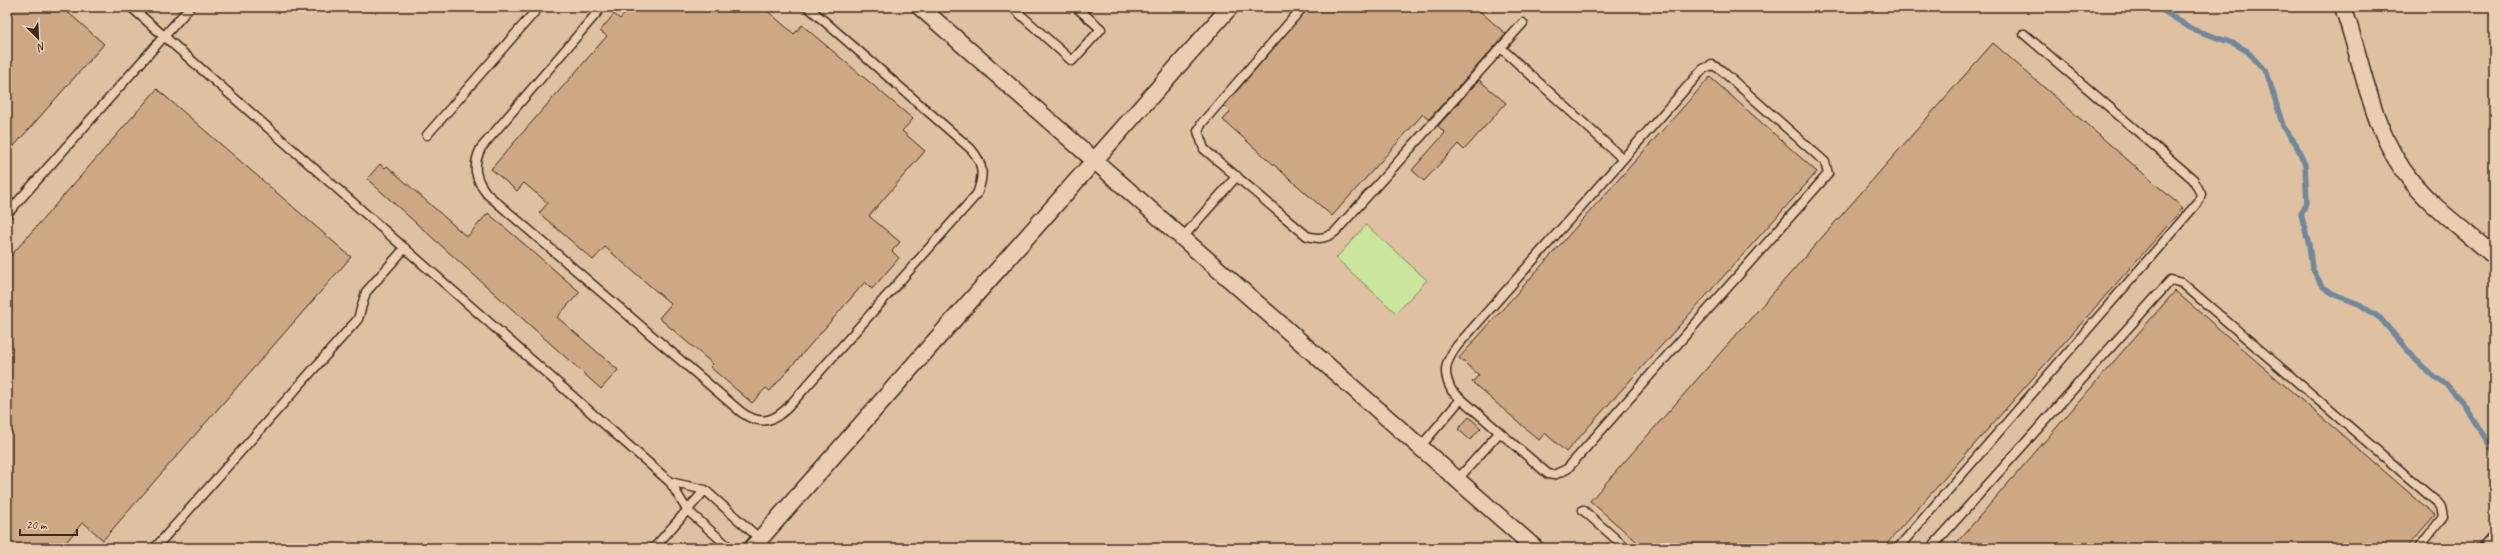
<svg xmlns="http://www.w3.org/2000/svg" width="2501" height="555" font-family="Caveat,sans-serif">
	<style>
		.built { fill: #dfc0a1 }
		.green { fill: #cbe59c; stroke: #83885d }
		.lines { fill: none; stroke-linecap: round; stroke-linejoin: round }
		.stream { stroke: #6f889b; stroke-width: 5.5 }
		.building { fill: #cea884; stroke: #3b2a1e }
		.service-casing { stroke: #3b2a1e; stroke-width: 11 }
		.minor-casing { stroke: #3b2a1e; stroke-width: 19 }
		.service { stroke: #ebceb2; stroke-width: 8 }
		.minor { stroke: #ebceb2; stroke-width: 16 }
	</style>
	<rect width="100%" height="100%" fill="#ebceb2"/>
	<filter id="ink" filterUnits="userSpaceOnUse"><feTurbulence type="fractalNoise" baseFrequency=".025" numOctaves="2"/><feDisplacementMap in="SourceGraphic" scale="8" xChannelSelector="R" yChannelSelector="G"/><feConvolveMatrix kernelMatrix="1 2 1 2 8 2 1 2 1" color-interpolation-filters="sRGB"/></filter>
	<g filter="url(#ink)">
		<!-- built -->
		<path class="built" d="M7,7H2494V548H7Z"/>
		<!-- green -->
		<path class="green" d="M1366,225L1427,280L1396,313L1336,258Z"/>
		<g class="lines">
			<!-- stream -->
			<path class="stream" d="M2157,7L2192,29L2235,44L2247,51L2267,73L2283,126L2296,144L2305,165L2307,203L2301,214L2309,245L2312,268L2322,286L2335,295L2359,304L2380,318L2415,359L2434,377L2446,384L2463,403L2494,452"/>
		</g>
		<!-- building -->
		<path class="building" d="M7,7H62L104,44L7,154Z
			M631,7H763L794,34L802,25L913,119L902,131L925,151L869,216L900,242L892,251L899,258L872,289L865,282L770,391L766,388L752,403L710,367L713,364L659,318L671,304L605,247L593,260L539,213L548,203L524,183L517,191L491,169L607,36L600,31L614,14L620,19Z
			M1309,7H1475L1506,34L1429,119L1423,114L1332,216L1223,120L1230,112L1224,106Z
			M1993,43L2183,208L1883,548H1644L1590,501Z
			M1710,77L1817,172L1566,452L1545,433L1539,440L1472,382L1479,375L1459,358Z
			M1479,80L1506,103L1464,150L1458,144L1424,181L1412,170L1445,133L1438,126Z
			M157,89L351,257L103,540L83,522L61,548H7V260Z
			M380,164L385,168L387,166L467,237L488,213L580,292L557,317L618,370L601,389L367,179Z
			M2175,291L2435,515L2406,548H1952Z
			M1469,417L1481,428L1470,440L1458,429Z"/>
		<g class="lines">
			<defs>
				<path id="service" d="M131,7L670,482L687,510L730,548
					M602,7L481,148C472,166 475,179 487,194L741,412C760,426 775,422 790,405L977,194C984,176 984,164 971,149L808,7
					M1012,7L1072,61L1101,29L1076,7
					M1303,7L1202,123L1198,131L1204,149L1307,236C1318,239 1325,239 1335,232L1523,23
					M1501,48L1623,159
					M1712,65L1720,69L1825,162L1828,174L1567,469L1554,475L1548,474L1452,391C1442,373 1445,362 1457,346L1703,69Z
					M427,135L539,7
					M7,214L190,7
					M1183,237L1237,176
					M1420,447L1461,399
					M1457,480L1499,433
					M670,482L705,490L760,539
					M1583,510L1626,548
					M155,548L358,319L366,292L405,248
					M654,548L705,490
					M1898,548L2199,201L2201,194L2193,179L2024,34
					M1931,548L2171,280L2182,283L2438,503L2441,507L2443,517L2419,548"/>
				<path id="minor" d="M920,7L1535,548
					M2343,7C2364,66 2371,132 2412,182C2435,210 2467,232 2494,256
					M752,548L1230,7
					M2488,548L2494,541"/>
			</defs>
			<!-- service casing -->
			<use href="#service" class="service-casing"/>
			<!-- minor casing -->
			<use href="#minor" class="minor-casing"/>
			<!-- service -->
			<use href="#service" class="service"/>
			<!-- minor -->
			<use href="#minor" class="minor"/>
		</g>
	</g>
	<!-- margin -->
	<rect width="2501" height="555" fill="none" stroke="#ebceb2" stroke-width="24"/>
	<rect x="12" y="12" width="2477" height="531" fill="none" stroke="#3b2a1e" stroke-width="1.5" filter="url(#ink)"/>
	<!-- north arrow -->
	<g transform="translate(38 38) rotate(156)" stroke="#ebceb2" stroke-width="3" paint-order="stroke">
	<path d="M0-3L7 15L0 10L-7 15Z" fill="#3b2a1e"/>
	<text y="-6" font-size="11" font-weight="bold" text-anchor="middle" fill="#3b2a1e">N</text>
	</g>
	<!-- scale -->
	<path d="M20 529v6h57v-6" fill="none" stroke="#3b2a1e" stroke-width="2"/>
	<text x="26" y="529" font-size="12" fill="#3b2a1e" stroke="#ebceb2" stroke-width="3" paint-order="stroke">20 m</text>
</svg>
